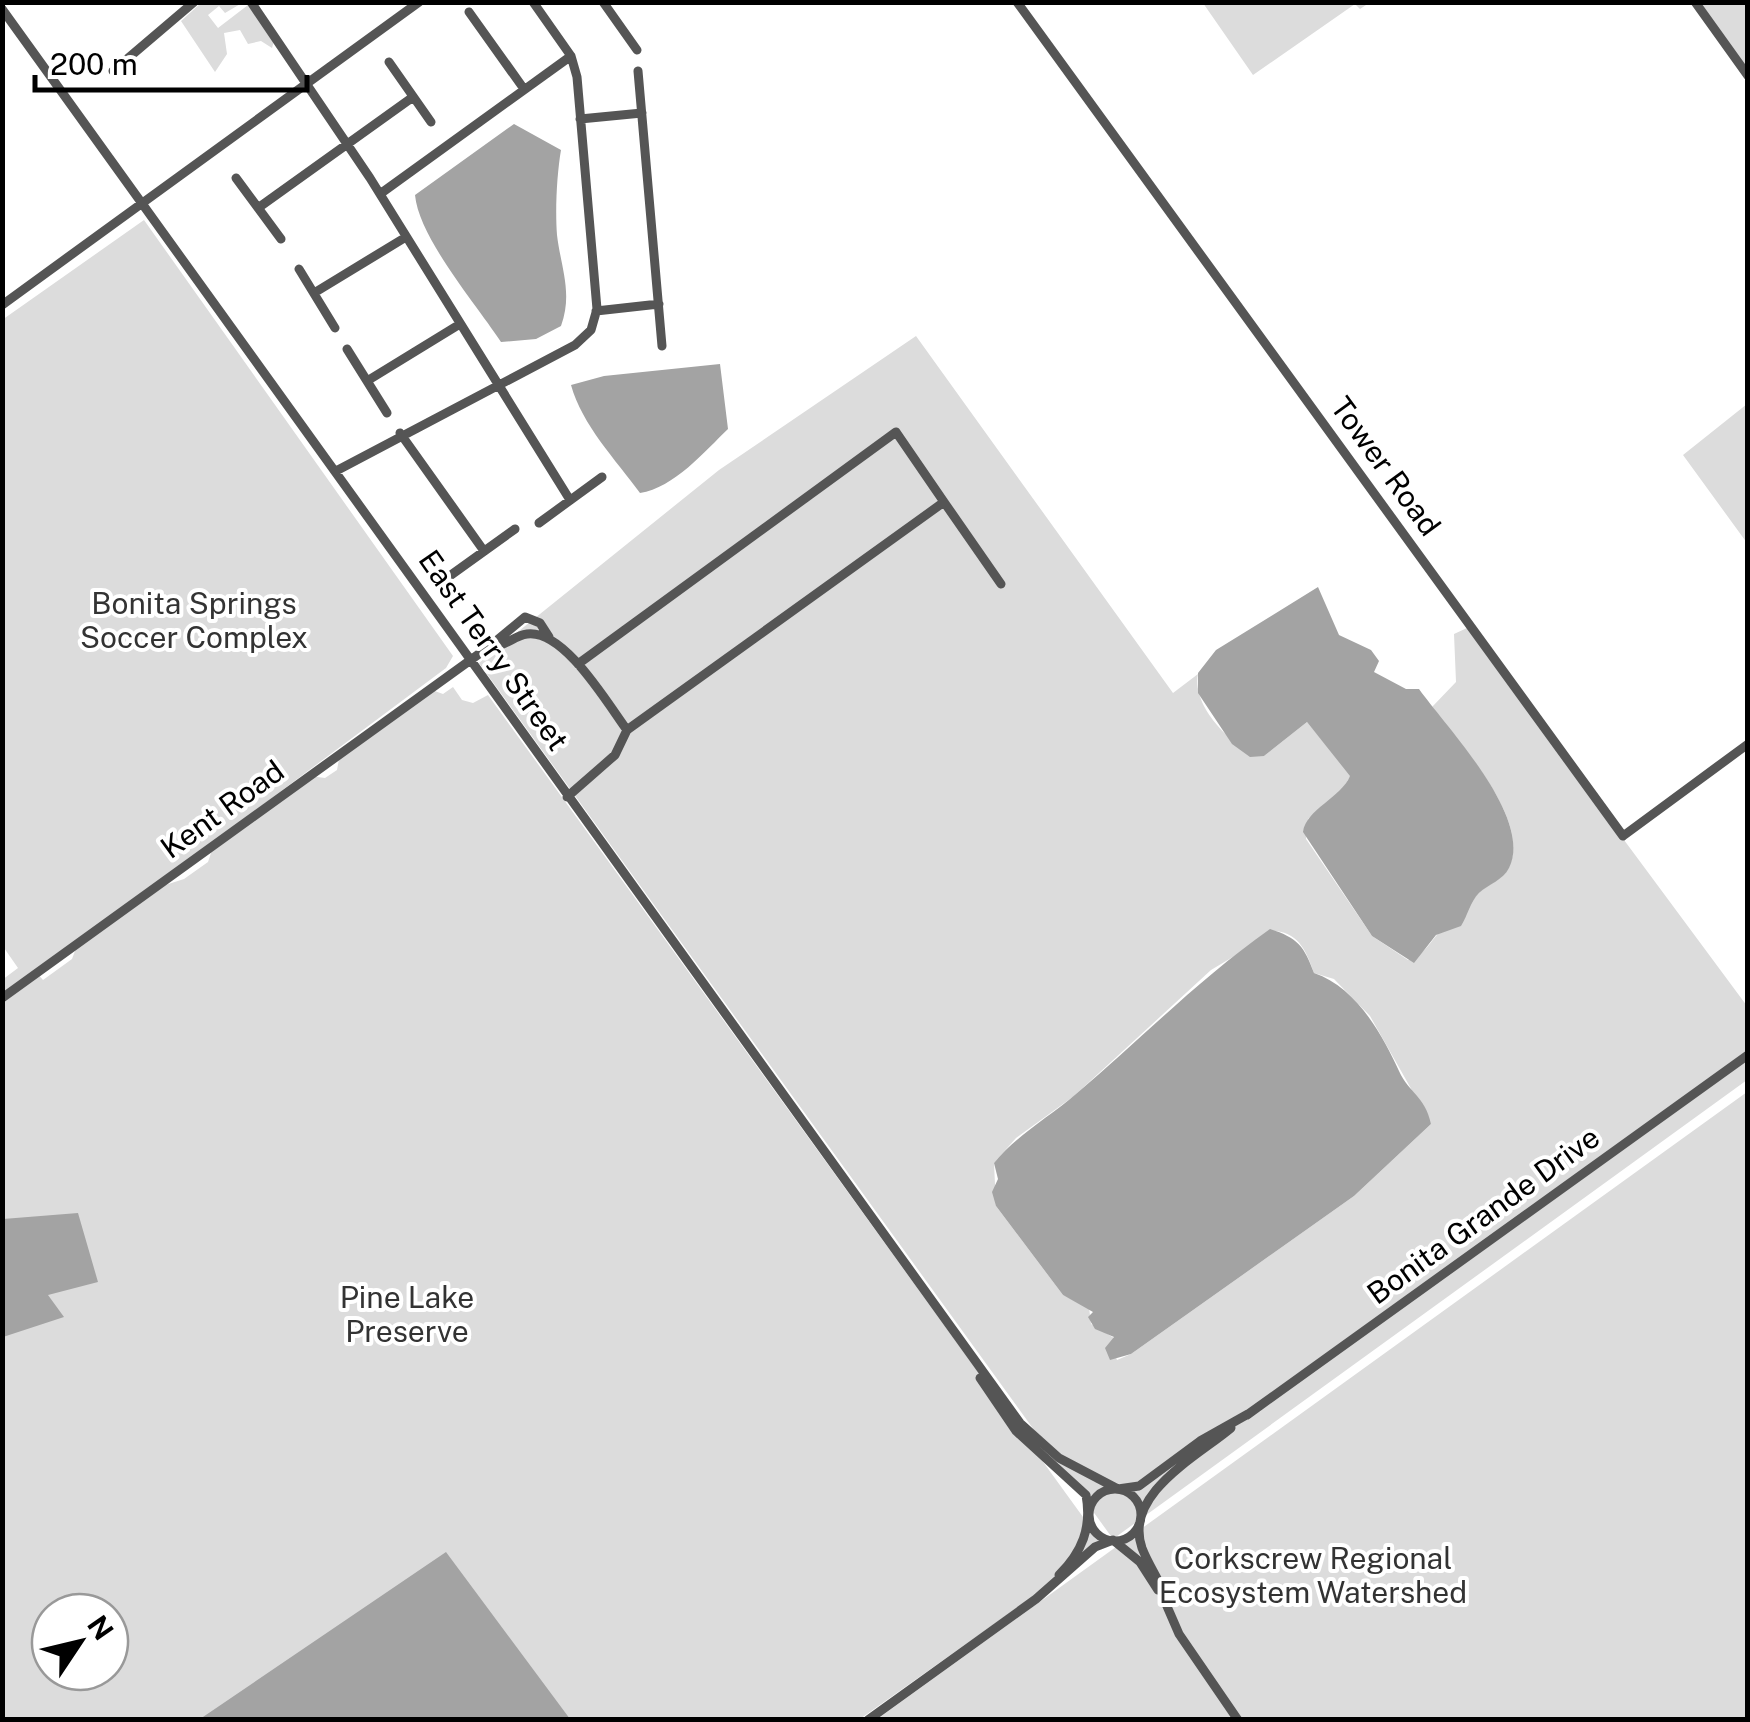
<svg xmlns="http://www.w3.org/2000/svg" width="1750" height="1722" font-family="'Public Sans',sans-serif">
	<style>
		.green { fill: #dcdcdc; fill-rule: evenodd }
		.water { fill: #a3a3a3 }
		.lines { fill: none; stroke-linecap: round; stroke-linejoin: round }
		.minor { stroke: #555; stroke-width: 9 }
		.labels { text-anchor: middle; dominant-baseline: central; stroke-width: 8; stroke-linejoin: round; paint-order: stroke }
		.street-label { font-size: 30px; fill: #000; stroke: #fff }
		.park-label { font-size: 30px; fill: #333; stroke: #fff }
	</style>
	<rect width="100%" height="100%" fill="#fff"/>
	<!-- green -->
	<path class="green" d="M201,3H242L225,13L219,6L208,15L218,28L248,5L274,41L272,48L261,41L248,44L240,30L224,33L227,54L215,72L181,21Z
		M1203,3H1369L1360,9L1355,4L1253,75Z
		M1693,3H1747V80Z
		M144,220L453,656L446,668L37,973L43,980L72,959L78,943L153,889L184,879L208,862L212,850L310,776L325,778L337,770L339,759L432,690L443,694L453,687L462,700L473,703L488,695L1104,1546L860,1719H3L2,980L18,968L2,945V320ZM50,1612H110V1672H50Z
		M916,336L1173,693L1198,674C1191,706 1234,751 1264,756L1307,722L1351,775L1340,793L1308,819L1306,839L1372,936L1408,960C1424,954 1426,948 1436,936C1441,929 1450,929 1455,926C1465,918 1469,902 1478,894C1487,884 1501,881 1508,869C1534,821 1457,742 1432,707L1456,682L1454,634L1467,628L1747,1006V1080L1113,1539L479,663L719,470ZM1276,931C1300,934 1307,953 1314,973L1334,979L1370,1016L1431,1124L1354,1196L1131,1354L1117,1360L1110,1344L1114,1338L1091,1324L1089,1307L1063,1295L996,1206L994,1163L1016,1138L1074,1096L1211,970Z
		M1747,404V543L1683,455Z
		M1747,1092V1719L876,1720Z"/>
	<!-- water -->
	<path class="water" d="M514,124L561,150C557,173 555,209 557,235C561,268 573,293 561,326L536,339L501,342C476,304 419,238 415,195Z
		M720,364L728,429C705,451 674,488 640,493C616,460 582,425 571,385L604,376Z
		M1318,587L1339,635L1371,650L1379,661L1374,672L1406,689H1419C1447,728 1534,818 1509,868C1503,880 1489,884 1479,893C1470,902 1468,915 1461,926L1436,935L1414,963L1372,936L1303,832C1306,809 1341,798 1350,776L1307,722L1264,756L1250,757L1232,744L1198,693V673L1216,650Z
		M1270,929C1298,938 1304,946 1314,973C1356,987 1382,1034 1399,1071C1409,1093 1425,1096 1431,1124L1354,1196L1131,1354L1110,1360L1105,1348L1114,1337L1095,1329L1088,1317L1093,1312L1063,1295L996,1206L992,1192L998,1179L994,1163C1017,1135 1048,1118 1076,1094C1141,1039 1199,979 1270,929Z
		M78,1213L98,1282L48,1295L64,1317L3,1337V1219Z
		M446,1552L570,1719H200Z"/>
	<g class="lines">
		<!-- minor -->
		<path class="minor" d="M251,2L370,178L570,500
			M603,2L637,50
			M1017,2L1623,836L1748,744
			M1695,2L1748,76
			M2,9L1020,1423L1059,1458L1118,1489L1139,1486L1200,1441L1248,1414
			M469,12L524,89
			M389,62L431,122
			M113,71L194,2
			M638,71L662,346
			M580,119L642,113
			M236,178L281,239
			M380,194L571,56
			M258,208L413,97
			M299,269L335,328
			M314,293L406,237
			M2,305L419,2
			M596,311L659,304
			M347,349L387,413
			M367,381L460,324
			M400,433L484,551
			M336,471L575,345L591,330L597,309L577,77L571,56L533,2
			M944,502L1001,584
			M539,523L602,477
			M451,575L515,529
			M490,646L525,617L540,623L549,637
			M578,664L896,432L944,502L627,730
			M2,998L490,646C506,647 513,636 527,634C564,629 607,703 627,730L615,755L567,797
			M980,1378L1016,1431L1086,1495C1092,1528 1082,1552 1059,1575
			M1247,1415L1748,1055
			M1089 1515a26 26 0 1 1 52 0a26 26 0 1 1-52 0Z
			M1166,1604L1179,1634L1238,1720
			M1167,1606C1164,1585 1150,1569 1142,1548C1123,1494 1198,1456 1231,1428
			M868,1720L1036,1599L1095,1547L1113,1540L1140,1562L1158,1590"/>
	</g>
	<g class="labels">
		<!-- street labels -->
		<g class="street-label">
			<text transform="translate(1386 466) rotate(54)">Tower Road</text>
			<text transform="translate(494 650) rotate(55)">East Terry Street</text>
			<text transform="translate(222 809) rotate(-36)">Kent Road</text>
			<text transform="translate(1483 1215) rotate(-36)">Bonita Grande Drive</text>
		</g>
		<!-- park labels -->
		<g class="park-label">
			<text x="194" y="603">Bonita Springs<tspan x="194" dy="34">Soccer Complex</tspan></text>
			<text x="407" y="1297">Pine Lake<tspan x="407" dy="34">Preserve</tspan></text>
			<text x="1313" y="1558">Corkscrew Regional<tspan x="1313" dy="34">Ecosystem Watershed</tspan></text>
		</g>
	</g>
	<!-- border -->
	<rect width="1750" height="1722" fill="none" stroke="#000000" stroke-width="10"/>
	<!-- north arrow -->
	<g transform="translate(80 1642) rotate(55)"><circle r="48" fill="#ffffff" stroke="#999999" stroke-width="2.5"/>
	<path d="M0-8L18 38L0 25L-18 38Z" fill="#000000"/>
	<text y="-15" font-size="28" font-weight="bold" text-anchor="middle" fill="#000000">N</text>
	</g>
	<!-- scale -->
	<path d="M35 75v15h272v-15" fill="none" stroke="#000000" stroke-width="5"/>
	<text x="50" y="75" font-size="30" fill="#000000" stroke="#ffffff" stroke-width="8" paint-order="stroke">200 m</text>
</svg>
